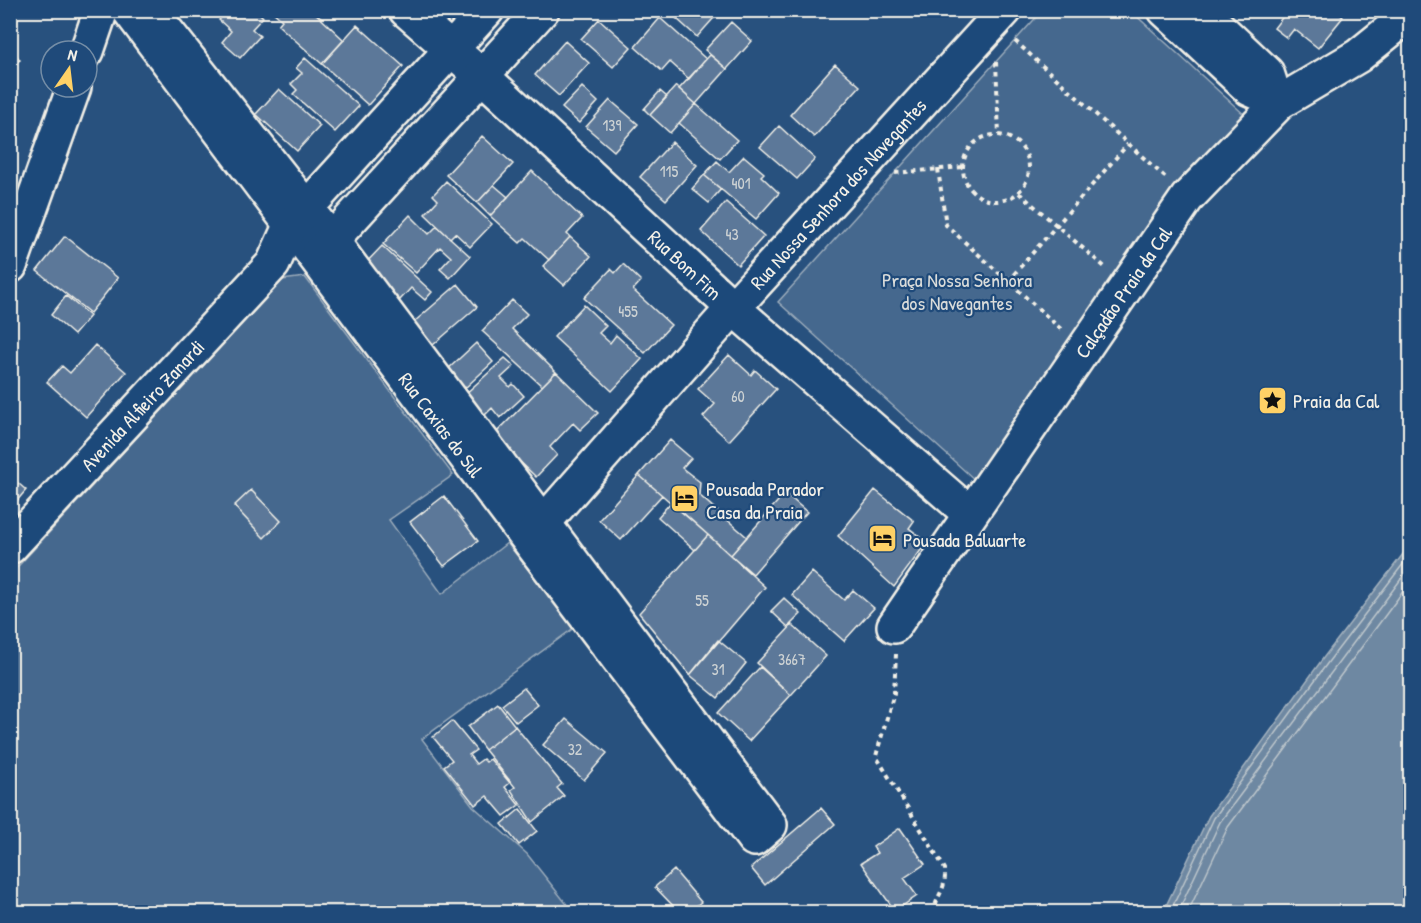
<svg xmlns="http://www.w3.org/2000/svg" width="1421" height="923" font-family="'Patrick Hand',sans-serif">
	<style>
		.green { fill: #45688e; stroke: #9cacbb; stroke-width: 1.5 }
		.water { fill: #6e88a2; stroke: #a4b2be; stroke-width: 1.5 }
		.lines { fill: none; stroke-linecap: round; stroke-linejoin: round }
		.shore { stroke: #bec7cc; stroke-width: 1.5 }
		.building { fill: #5b7899; stroke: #f4f1e8; stroke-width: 1.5 }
		.minor-casing { stroke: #f4f1e8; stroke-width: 38 }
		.path { stroke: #f4f1e8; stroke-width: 4; stroke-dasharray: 4.5 4.5; stroke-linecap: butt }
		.minor { stroke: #1f4a7a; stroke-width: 33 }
		.labels { text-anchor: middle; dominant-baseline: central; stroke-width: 4.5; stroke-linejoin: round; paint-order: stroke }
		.number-label { font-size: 16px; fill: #ced3d4 }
		.street-label { font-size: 20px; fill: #f4f1e8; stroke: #1f4a7a }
		.park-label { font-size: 20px; fill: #dadcda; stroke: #1f4a7a }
		.poi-label { font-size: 20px; fill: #f4f1e8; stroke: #1f4a7a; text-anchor: start }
	</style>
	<rect width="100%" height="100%" fill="#28517e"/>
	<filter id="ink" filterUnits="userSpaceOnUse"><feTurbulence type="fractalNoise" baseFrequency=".0167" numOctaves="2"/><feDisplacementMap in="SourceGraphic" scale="12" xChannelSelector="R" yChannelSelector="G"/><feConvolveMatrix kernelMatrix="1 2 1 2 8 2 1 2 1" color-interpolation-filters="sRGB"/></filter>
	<g filter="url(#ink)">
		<!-- green -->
		<path class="green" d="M1042,11H1131L1248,118L976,481L778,302Z
			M305,277L453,475L389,520L442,594L507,543L575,627L422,739L473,806L527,854L573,912H11L10,575L282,280Z"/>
		<!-- water -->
		<path class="water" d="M1410,545V912H1163L1209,816L1324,657Z"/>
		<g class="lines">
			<!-- shore -->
			<path class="shore" d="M1170,912L1214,818L1329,661L1410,555
				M1178,912L1220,822L1410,567
				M1188,912L1228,827L1410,582"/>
		</g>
		<!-- building -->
		<path class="building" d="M228,10H256L263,17L252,29L260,36L240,58L222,42L231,31L219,20Z
			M271,10H312L344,40L322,64L278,25L282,20Z
			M667,10H721L697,37Z
			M1288,10H1339L1338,13L1343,17L1318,48L1294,29L1287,38L1274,28Z
			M660,18L706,59L689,79L670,62L662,71L635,47Z
			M599,19L631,47L613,67L581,39Z
			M731,22L752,41L727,69L705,50Z
			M357,25L403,66L368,105L322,64Z
			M565,41L589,63L559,96L535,75Z
			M10,47L20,60L10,66Z
			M710,55L727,69L696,104L679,89Z
			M305,58L359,106L335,132L293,94L297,90L291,84L302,73L296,68Z
			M835,64L860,86L814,137L790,115Z
			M676,86L696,104L670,133L650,115Z
			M582,87L598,102L579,123L562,108Z
			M279,89L320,126L297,151L256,114Z
			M660,91L667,97L650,115L644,109Z
			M610,100L638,124L614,151L586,127Z
			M696,104L737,140L720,159L679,123Z
			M779,126L815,159L797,179L760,147Z
			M482,136L513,164L477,203L446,175Z
			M672,142L697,165L666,200L640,177Z
			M744,156L764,173L761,176L779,193L756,219L704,175L717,161L729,172Z
			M532,171L582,218L567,234L570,237L549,260L525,238L520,243L490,216Z
			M704,175L721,189L709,203L692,189Z
			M446,181L492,224L470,247L455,233L450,238L425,214L438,200L433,195Z
			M494,185L508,197L490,216L477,203Z
			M726,202L764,236L738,265L701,231Z
			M410,215L429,234L437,226L470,256L450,278L440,269L451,257L440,247L416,273L383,244Z
			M65,236L118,278L90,313L37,271Z
			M570,237L591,256L564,285L543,266Z
			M382,246L432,292L425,300L411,288L400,300L363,266Z
			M623,264L641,281L633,290L671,325L645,353L584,298L611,269L615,273Z
			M458,284L477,307L433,345L414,322Z
			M66,296L90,316L74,335L51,315Z
			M512,300L527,314L512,329L556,372L542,386L482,331Z
			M584,305L606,326L599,333L610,343L616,335L642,359L612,391L554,337Z
			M476,343L493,362L464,389L447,370Z
			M95,345L126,372L86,417L47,382L62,366L70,373Z
			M729,355L751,375L755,370L776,389L729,441L703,417L715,404L698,389Z
			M505,358L514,366L501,378L510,387L513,384L524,396L500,418L492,408L483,417L463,396Z
			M556,372L598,413L580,430L573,423L550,447L557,455L536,477L493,436Z
			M670,440L691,458L682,468L700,482L699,495L747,537L731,555L639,475Z
			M639,475L662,495L621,540L599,520Z
			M10,476L26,490L10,509Z
			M251,490L281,521L264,538L234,506Z
			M875,490L914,521L909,528L927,542L894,587L838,536Z
			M785,493L807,512L753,574L731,555Z
			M444,496L478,541L444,566L410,522Z
			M671,502L708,535L695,550L658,517Z
			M708,535L765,587L690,675L639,613Z
			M812,572L844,600L853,590L874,608L844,641L792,595Z
			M784,598L801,614L788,627L771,611Z
			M792,625L826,656L791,695L757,663Z
			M718,640L746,663L718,698L690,675Z
			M760,667L791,695L749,741L718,713Z
			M524,688L538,705L516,722L502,705Z
			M498,704L515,726L485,750L468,727Z
			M566,719L607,753L584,780L543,745Z
			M452,721L476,750L469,755L476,764L483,759L486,762L490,759L510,783L505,787L519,805L504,816L487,796L475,805L444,766L452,760L433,737Z
			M515,726L562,784L557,788L564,796L532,822L511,790L515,787L485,750Z
			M821,808L835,824L765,885L751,868Z
			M520,809L537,831L519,845L502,824Z
			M900,828L925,864L904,878L917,896L895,911L861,863L877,853L873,847Z
			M674,870L701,902L689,912H679L655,887Z"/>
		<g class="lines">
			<defs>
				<g id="minor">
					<path id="s1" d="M129,10L754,839L770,825L332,241L150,10"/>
					<path id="s2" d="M406,10L482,76L733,308L969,513"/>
					<path d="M1165,10L1250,89L1259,93L1267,91L1270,82L1267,73L1200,10"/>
					<path d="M87,51L101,10"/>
					<path d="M318,255L542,10"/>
					<path d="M10,266L74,87"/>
					<path id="s3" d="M530,538L733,308L1005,10"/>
					<path id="s4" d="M10,547L273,264L290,226L487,10"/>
					<path id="s5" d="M894,626L1187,198L1280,102L1358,56L1410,14"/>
				</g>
			</defs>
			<!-- minor casing -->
			<use href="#minor" class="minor-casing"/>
			<!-- path -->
			<path class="path" d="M1015,41L1167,179
				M996,62L999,135
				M963 168a33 33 0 1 1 66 0a33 33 0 1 1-66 0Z
				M938,169L946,225L1063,331
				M895,173L963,167
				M1019,193L1107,269
				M1008,281L1128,144
				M896,654L894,693L876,756L945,869C946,893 937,892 934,912"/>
			<!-- minor -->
			<use href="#minor" class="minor"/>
		</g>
	</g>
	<!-- icons -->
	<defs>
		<symbol id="sight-square" viewBox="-11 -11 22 22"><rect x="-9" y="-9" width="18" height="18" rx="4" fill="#ffd166" stroke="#1f4a7a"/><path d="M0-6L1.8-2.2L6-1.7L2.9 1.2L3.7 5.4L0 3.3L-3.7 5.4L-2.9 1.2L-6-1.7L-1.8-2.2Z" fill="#111"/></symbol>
		<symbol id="hotel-square" viewBox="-11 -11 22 22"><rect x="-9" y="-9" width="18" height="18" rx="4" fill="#ffd166" stroke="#1f4a7a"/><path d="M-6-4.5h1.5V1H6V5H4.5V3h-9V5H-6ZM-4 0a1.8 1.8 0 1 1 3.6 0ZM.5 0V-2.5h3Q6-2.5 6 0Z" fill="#111"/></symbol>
	</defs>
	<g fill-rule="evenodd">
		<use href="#sight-square" x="1256" y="384" width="33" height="33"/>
		<use href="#hotel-square" x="668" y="482" width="33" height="33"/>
		<use href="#hotel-square" x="866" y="522" width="33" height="33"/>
	</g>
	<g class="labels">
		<!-- number labels -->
		<g class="number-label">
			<text x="612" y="125">139</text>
			<text x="669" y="171">115</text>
			<text x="741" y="183">401</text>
			<text x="732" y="234">43</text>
			<text x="628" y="311">455</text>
			<text x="738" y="396">60</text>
			<text x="702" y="600">55</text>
			<text x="792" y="659">3667</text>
			<text x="718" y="669">31</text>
			<text x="575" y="749">32</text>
		</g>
		<!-- street labels -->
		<g class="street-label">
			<text stroke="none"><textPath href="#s3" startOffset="462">Rua Nossa Senhora dos Navegantes</textPath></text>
			<text stroke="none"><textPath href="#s2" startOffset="378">Rua Bom Fim</textPath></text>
			<text stroke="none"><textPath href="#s5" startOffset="405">Calçadão Praia da Cal</textPath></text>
			<text stroke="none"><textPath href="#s4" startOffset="194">Avenida Alfieiro Zanardi</textPath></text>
			<text stroke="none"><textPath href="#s1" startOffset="519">Rua Caxias do Sul</textPath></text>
		</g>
		<!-- park labels -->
		<g class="park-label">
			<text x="957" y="279">Praça Nossa Senhora<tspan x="957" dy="23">dos Navegantes</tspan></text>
		</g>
		<!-- poi labels -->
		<g class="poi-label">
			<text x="1293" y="400">Praia da Cal</text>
			<text x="706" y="488">Pousada Parador<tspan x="706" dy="23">Casa da Praia</tspan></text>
			<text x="903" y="539">Pousada Baluarte</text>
		</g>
	</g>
	<!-- margin -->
	<rect width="1421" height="923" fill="none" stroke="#1f4a7a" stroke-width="36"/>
	<rect x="18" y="18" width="1385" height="887" fill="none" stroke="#f4f1e8" stroke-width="2" filter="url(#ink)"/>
	<!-- north arrow -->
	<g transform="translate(69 69) rotate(14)"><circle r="28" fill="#1f4a7a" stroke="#748da6" stroke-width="1.5"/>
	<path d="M0-4.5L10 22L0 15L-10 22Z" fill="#ffd166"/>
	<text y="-9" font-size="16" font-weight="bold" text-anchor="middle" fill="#f4f1e8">N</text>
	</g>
</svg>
